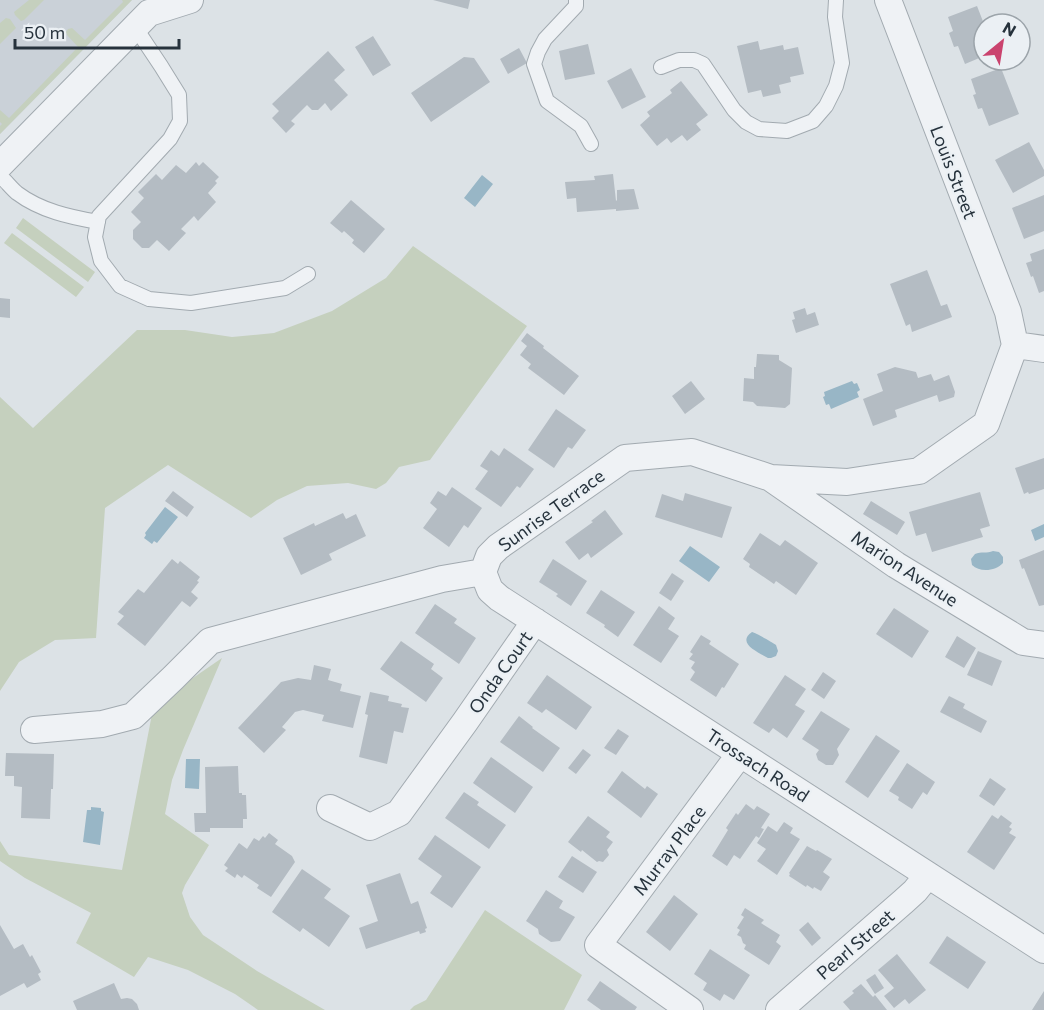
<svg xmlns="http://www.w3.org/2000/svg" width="1044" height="1010" font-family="Commissioner,sans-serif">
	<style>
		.built { fill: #cad1d8 }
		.green { fill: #c5d0be }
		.water { fill: #98b6c6 }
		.building { fill: #b4bcc3 }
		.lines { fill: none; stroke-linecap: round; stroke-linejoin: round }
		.service-casing { stroke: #a2aab0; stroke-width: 16 }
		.minor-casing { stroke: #a2aab0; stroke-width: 28 }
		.service { stroke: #eff2f5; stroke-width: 14 }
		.minor { stroke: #eff2f5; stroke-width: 26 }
		.labels { text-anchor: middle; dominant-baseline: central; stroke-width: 4.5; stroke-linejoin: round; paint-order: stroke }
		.street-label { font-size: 18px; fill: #26323c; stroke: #ebf0f4 }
	</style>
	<rect width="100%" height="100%" fill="#dce2e6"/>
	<!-- built -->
	<path class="built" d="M0,0H132L0,134Z"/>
	<!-- green -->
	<path class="green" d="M29,0H44L24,20L21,21L15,15L14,12Z
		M122,0H132L0,134V126L2,124L0,122V110L9,118L78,47L67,35L66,32L68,29L72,28L85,40L123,2Z
		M6,18L10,19L16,28L0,44V23Z
		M23,218L95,272L88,282L16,228Z
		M12,233L84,287L76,297L4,243Z
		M413,246L527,326L430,460L399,467L386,483L376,489L348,483L307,486L277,500L251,518L168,465L105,508L96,638L55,640L19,662L0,691V397L33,428L137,330H185L232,337L274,333L332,311L386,278Z
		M222,658L183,750L172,780L165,814L209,845L185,885L182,893L190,917L203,935L257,971L325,1010H258L235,994L188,970L148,957L134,977L76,943L91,913L25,878L0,861V841L9,855L122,870L152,714L190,680Z
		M485,910L582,975L564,1010H410L414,1006L426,1000Z"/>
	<!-- water -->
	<path class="water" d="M482,175L493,184L475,207L464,198Z
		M852,381L854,384L857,383L860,390L857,392L859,397L831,409L829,404L826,405L823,397L825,396L824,392Z
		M165,507L178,517L157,543L154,541L152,544L144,538L146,535L145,533Z
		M1044,524V537L1035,541L1031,530Z
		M690,546L720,567L709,582L679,561Z
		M993,551L999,552L1003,557V563C996,571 980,573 972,565L971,559L975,554C981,551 987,554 993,551Z
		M752,632C756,633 772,642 776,645L778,651L776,656L771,658H768C758,652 736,643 752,632Z
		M186,759H200L199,789L185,788Z
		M91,807L101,808V811L104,812L100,845L83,842L87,810H91Z"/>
	<!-- building -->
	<path class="building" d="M433,0H470L468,9Z
		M977,6L984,24V56L965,64L958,46L954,47L949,33L953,31L948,17Z
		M373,36L391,65L373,76L355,47Z
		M758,41L760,50L783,45L784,50L798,47L804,74L790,77L791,82L779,85L781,93L763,97L761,90L748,93L737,46Z
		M588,44L595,74L565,80L559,51Z
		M519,48L527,63L508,74L500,59Z
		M328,51L345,70L334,80L348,95L331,111L325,103L318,110H312L307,105L291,121L295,124L286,133L272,118L279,111L272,104Z
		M464,57L474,58L490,82L431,122L411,93Z
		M631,68L646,97L622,109L607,81Z
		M1001,68L1019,114L989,126L982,108L978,109L973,95L976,94L971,79Z
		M681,81L708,115L696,124L701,130L687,141L682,135L671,143L667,138L657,146L640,125L650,116L647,112L672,93L670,90Z
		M1029,142L1044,170V176L1013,193L995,160Z
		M196,162L199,166L203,162L219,177L215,181L217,183L208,193L216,202L198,221L194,216L181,229L186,233L169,251L157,240L149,248H142L133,239V230L141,222L131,212L144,198L138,192L156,174L162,180L176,165L186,173Z
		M613,174L616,201L617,200V190L634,189L639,209L616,211V209L577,212L576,198L567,199L565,182L595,180L594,176Z
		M1044,195V231L1024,239L1012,208Z
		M351,200L385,229L364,253L352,243L354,240L344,231L342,233L330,223Z
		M1044,249V291L1039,293L1033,276L1031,277L1026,263L1032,261L1030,254Z
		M927,270L941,306L947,304L952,317L912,332L910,324L906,326L890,284Z
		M0,298L10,299V318L0,317Z
		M805,308L807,315L815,312L819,325L796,333L792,320L795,319L793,312Z
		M527,333L544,346L543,348L579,376L564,395L528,368L531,364L520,355L527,346L521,341Z
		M757,354L779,355V360L792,368L790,404L785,408L757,406L753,402L743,401L744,378L754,379V367H756Z
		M895,367L916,372L918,378L931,374L934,381L949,375L955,392L954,397L939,402L937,395L895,410L897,417L873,426L863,399L883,391L877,374Z
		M691,381L705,399L685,414L672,396Z
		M556,409L586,430L572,449L568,447L554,468L528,450Z
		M504,448L534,469L520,488L517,486L501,507L475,489L488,471L480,466L491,450L499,456Z
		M1044,458V489L1029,494L1028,492L1024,494L1015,468Z
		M452,487L482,508L468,528L464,525L449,547L423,528L437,509L430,503L438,491L446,496Z
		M173,491L194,507L187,517L165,501Z
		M980,492L990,526L980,529L983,537L932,552L926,533L916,536L909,512Z
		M685,493L732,507L722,538L655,517L662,494L683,501Z
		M871,501L905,522L897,535L863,514Z
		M605,510L623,534L591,558L588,553L579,560L565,542L593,522L591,521Z
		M343,513L346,519L356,514L366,536L329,554L332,560L301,575L283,538L314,523L315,526Z
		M760,533L780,546L785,540L818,563L796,595L776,581L774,584L749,567L750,564L743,559Z
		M1044,550V605L1039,606L1024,568L1022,569L1019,560Z
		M172,559L178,564L180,561L200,577L197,581L199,582L191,592L198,598L190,607L182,601L145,646L117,624L124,616L118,612L138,589L144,593Z
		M553,559L587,581L571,606L556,596L558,594L539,582Z
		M672,573L684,581L671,601L659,593Z
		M601,590L635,612L618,637L604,627L605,625L586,613Z
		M435,604L457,619L454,623L476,638L459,664L415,633Z
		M659,606L675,618L668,629L679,636L661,663L633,645Z
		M894,608L929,631L912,658L876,634Z
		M701,635L711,641L709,644L739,664L724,688L722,687L716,697L690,680L695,672L691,668L695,662L689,659L693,654L690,652Z
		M957,636L976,648L964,668L945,657Z
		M401,641L434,664L431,669L443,678L426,702L380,669Z
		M978,651L1002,661L992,686L967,675Z
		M314,665L331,669L328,680L342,684L340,691L361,696L353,728L322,721L324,715L303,710L295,712L282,727L286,730L264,753L238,728L281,682L298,678L311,680Z
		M823,672L836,681L824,699L811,690Z
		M547,675L592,707L576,730L546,709L542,713L527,703Z
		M785,675L806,689L795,705L805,711L787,738L773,728L769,733L753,723Z
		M370,692L389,696L388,701L402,704L401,707L409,708L403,733L394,731L387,764L359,757L368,715L365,714Z
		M949,696L965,704L963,708L987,721L981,733L940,712Z
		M821,711L850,729L837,749L839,755L833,765H826L818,760L816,754L819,750L802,739Z
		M519,716L533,727L532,728L560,748L543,772L500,742Z
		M618,729L629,736L616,755L604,748Z
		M876,735L900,751L868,798L845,782Z
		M583,749L591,755L576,774L568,768Z
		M6,753L54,754L53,789H51L50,819L21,818L22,787L14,786V776H5Z
		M491,757L533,787L515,813L473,783Z
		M907,763L935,782L927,795L923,792L912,809L898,800L899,797L889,791Z
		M238,766L239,793H242V795H246L247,819H243V828H210V832H195L194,813H206L205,767Z
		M622,771L645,789L647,786L658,794L641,818L607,792Z
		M990,778L1006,789L994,806L979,796Z
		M464,792L479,802L477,805L506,825L489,849L445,818Z
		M746,804L754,810L757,806L770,814L761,828L764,829L759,838L756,836L740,859L734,855L727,866L712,856L728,830L726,828L736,813L738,815Z
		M992,815L998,819L1001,815L1012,823L1009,827L1012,829L1009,833L1016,837L994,870L967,852Z
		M588,816L610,832L606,837L613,842L607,850L609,855L603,862L599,861L597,862L582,850L581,852L568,842Z
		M784,822L793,828L790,833L800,839L777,875L757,861L766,849L757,843L768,826L777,832Z
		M269,833L278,840L275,844L292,856L295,862L271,897L257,888L259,885L244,875L242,878L237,874L235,878L225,871L228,868L224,865L239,843L247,849L254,838L259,841L263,836L265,838Z
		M435,835L481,867L452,908L430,893L442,876L418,859Z
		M807,846L816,851L817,850L832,859L823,872L830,877L821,891L814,887L813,889L807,885L806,887L789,876L790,874L789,873Z
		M572,856L597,872L583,893L558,877Z
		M302,869L331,889L324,898L350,916L329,947L303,928L300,932L272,912Z
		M400,873L411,904L418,901L427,928L425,929L426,932L420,934L419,931L366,949L359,928L378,921L366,885Z
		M546,890L563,901L559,908L575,917L560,941L551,942L539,934L538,929L526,921Z
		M674,895L698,914L670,951L646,932Z
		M745,908L764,920L761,923L780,935L776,942L781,946L769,965L744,949L746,945L743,943L741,937L737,935L740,930L737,928L744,917L741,915Z
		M808,922L821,938L812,946L799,930Z
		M0,925L14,949L23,944L30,957L32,955L41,972L38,974L41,980L27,988L24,983L0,996Z
		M947,936L986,962L968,989L929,963Z
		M710,949L750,975L734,1000L724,994L720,1001L703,990L707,983L694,974Z
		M897,954L926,990L909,1004L905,999L894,1008L884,996L894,988L878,970Z
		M875,974L884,988L875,994L866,980Z
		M600,981L637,1007L635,1010H601L587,1000Z
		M114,983L121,999L127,998L132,999L137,1004L139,1010H77L73,1001Z
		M861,984L873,997L875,995L887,1010H850L843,1002L854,993L852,991Z
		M1044,991V1010H1032Z"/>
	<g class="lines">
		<defs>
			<path id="service" d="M576,0V6L545,39L538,52L534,64L547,101L581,126L591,144
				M135,27L161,66L179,95L180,121L170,139L99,216L95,237L101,261L120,286L149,299L191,303L285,288L308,274
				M661,67L679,60H694L703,64L734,110L746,122L759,129L787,131L813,121L826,106L836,86L842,63L835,17L836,0
				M0,176C6,181 11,188 17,193C41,211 70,217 98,222"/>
			<path id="minor" d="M888,0L1008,312L1015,345
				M0,165L149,13L190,0
				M772,479L896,565L1023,642L1044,645
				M483,572L490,590L499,598L1044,950
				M483,572L489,556L498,547L625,458L692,452L771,478L847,482L919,471L986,424L1015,345L1044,349
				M34,730L102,724L133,716L173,678L210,641L442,579L483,572
				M330,808L370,827L399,813L465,722L535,621
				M690,1010L598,945L740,754
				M779,1010L904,901L915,891L928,875"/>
		</defs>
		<!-- service casing -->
		<use href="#service" class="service-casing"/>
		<!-- minor casing -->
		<use href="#minor" class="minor-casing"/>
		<!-- service -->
		<use href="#service" class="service"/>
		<!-- minor -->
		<use href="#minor" class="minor"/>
	</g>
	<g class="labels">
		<!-- street labels -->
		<g class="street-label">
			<text transform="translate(954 172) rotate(69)">Louis Street</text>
			<text transform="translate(551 510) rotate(-36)">Sunrise Terrace</text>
			<text transform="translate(905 568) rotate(33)">Marion Avenue</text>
			<text transform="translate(500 672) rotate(-55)">Onda Court</text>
			<text transform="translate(758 765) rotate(33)">Trossach Road</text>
			<text transform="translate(669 850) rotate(-53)">Murray Place</text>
			<text transform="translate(855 944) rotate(-41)">Pearl Street</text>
		</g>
	</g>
	<!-- north arrow -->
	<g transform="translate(1002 42) rotate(30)"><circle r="28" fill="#ebf0f4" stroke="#9ca4aa" stroke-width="1.5"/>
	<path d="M0-4.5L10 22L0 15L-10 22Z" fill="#ca436e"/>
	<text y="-9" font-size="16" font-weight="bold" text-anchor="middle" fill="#26323c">N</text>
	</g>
	<!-- scale -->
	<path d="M15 39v9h164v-9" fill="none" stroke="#26323c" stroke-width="3"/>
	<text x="24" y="39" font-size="18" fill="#26323c" stroke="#ebf0f4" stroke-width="4.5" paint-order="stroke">50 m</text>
</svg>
